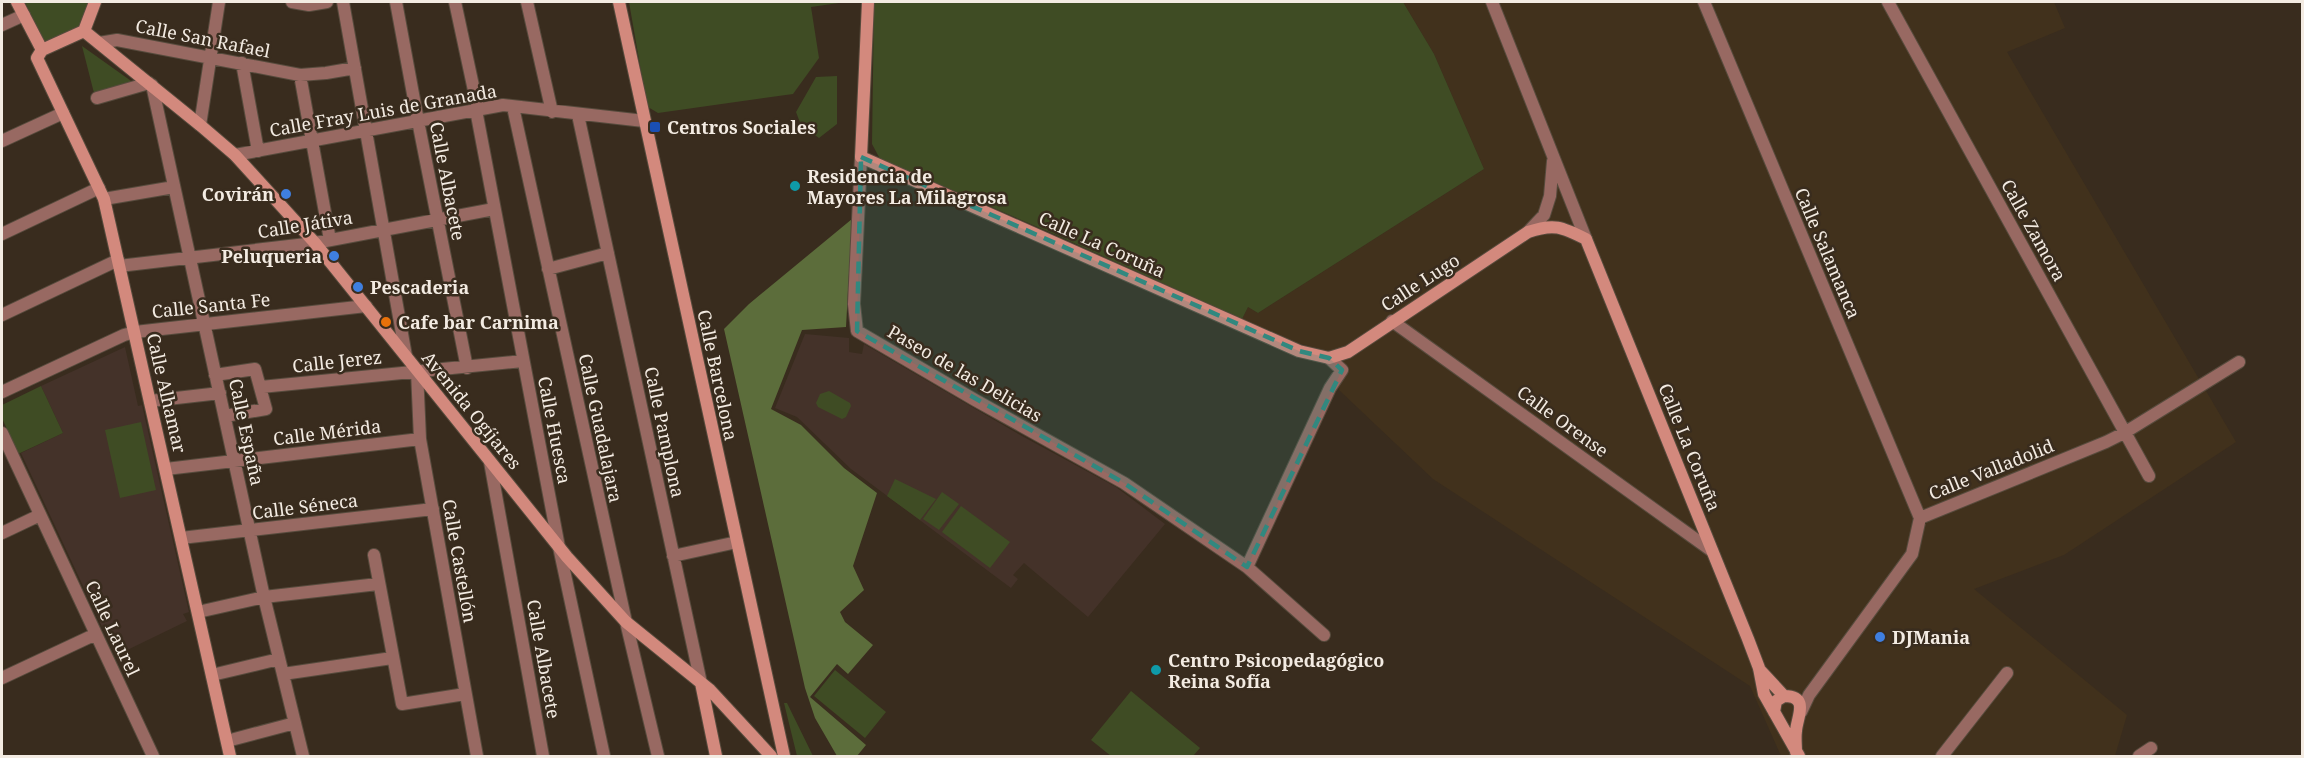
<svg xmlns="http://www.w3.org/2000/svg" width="2304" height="758" font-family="'Noto Serif',serif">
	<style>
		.built { fill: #41311c }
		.education { fill: #443229 }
		.green { fill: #3f4c24 }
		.forest { fill: #5c6d3b }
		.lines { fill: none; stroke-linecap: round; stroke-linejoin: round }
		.street-casing { stroke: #574b3d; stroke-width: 14 }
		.secondary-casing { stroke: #574b3d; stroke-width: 14 }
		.street { stroke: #986962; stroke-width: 12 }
		.secondary { stroke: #d3897d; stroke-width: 12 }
		.marked { fill: #31887f; fill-opacity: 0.2; stroke: #31887f; stroke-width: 4.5; stroke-dasharray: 12 8; stroke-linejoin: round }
		.transit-dot { fill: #1a4fb4; stroke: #392c1e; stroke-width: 2 }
		.culture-dot { fill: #0f9aa8; stroke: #392c1e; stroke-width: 2 }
		.shop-dot { fill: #3f7fe0; stroke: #392c1e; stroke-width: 2 }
		.food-dot { fill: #e8710a; stroke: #392c1e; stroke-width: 2 }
		.labels { text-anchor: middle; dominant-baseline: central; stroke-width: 5; stroke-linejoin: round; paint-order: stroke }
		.street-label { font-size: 18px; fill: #f3ebe2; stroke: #392c1e }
		.poi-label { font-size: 18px; font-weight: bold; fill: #f3ebe2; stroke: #392c1e; text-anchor: start }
	</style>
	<rect width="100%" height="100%" fill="#392c1e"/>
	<!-- built -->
	<path class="built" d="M1403,2H2054L2065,28L2007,52L2236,442L2064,555L1974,589L2127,715L2115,756H1781L1750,686L1433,479L1339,390L1327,351L1298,343L1242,319L1248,307L1258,313L1484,169L1434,54Z"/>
	<!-- education -->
	<path class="education" d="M805,334L849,338V352L862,354L864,344L1020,435L1116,487L1165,524L1088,617L1024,563L1013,575L1018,579L1011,588L851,469L797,417L775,408Z
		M125,347L138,406L142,405L189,612L183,614L187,621L119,654L115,646L112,648L21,453L63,433L41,386Z"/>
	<!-- green -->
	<path class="green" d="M25,2H90L81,26L44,42Z
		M629,2H846L811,7L819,58L793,94L658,113L648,107L646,100Z
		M874,2H1403L1434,54L1484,169L1258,313L1248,307L1242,319L1056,235L880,159L872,144Z
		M82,46L134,83L94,93Z
		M837,76V124L819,138L801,125L796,112L816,77Z
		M41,386L63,433L18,454L2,418V405Z
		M829,391L850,403L851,406L846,417L842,419L818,407L816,403L820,394Z
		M141,422L156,490L120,498L105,430Z
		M895,479L936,499L920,520L887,496Z
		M942,492L959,504L939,530L923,519Z
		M961,506L1010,542L990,568L942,532Z
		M835,670L886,712L865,738L814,696Z
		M1131,691L1200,748L1193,756H1111L1091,740Z
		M784,703H787L813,756H797Z"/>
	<!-- forest -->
	<path class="forest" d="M852,219L846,327L802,330L771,409L801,425L844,468L877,493L853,566L864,590L840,612L845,622L873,645L848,674L837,664L810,697L866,745L857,756H837L815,718L805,688L724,329L749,304Z"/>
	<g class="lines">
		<defs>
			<path id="street" d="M292,2L309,5L327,2
				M343,2L406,356
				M396,2L418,121L467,368
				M455,2L478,109
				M527,2L552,112
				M1492,2L1586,239
				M1704,2L1920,518
				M1888,2L2149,476
				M2,25L24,15
				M99,43L117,40L300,75L326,73L355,68
				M242,63L258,151
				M300,75L330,240
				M152,85L264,597L303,756
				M97,98L149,83
				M513,107L626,622L658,756
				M476,110L559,547L604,756
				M578,115L701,683
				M200,125L219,2
				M2,141L63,113
				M235,155L503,105L644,121
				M861,157L854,304L857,331L975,400L1124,483L1247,567L1324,635
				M104,199L174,187
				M1528,232L1544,215L1550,196L1553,161
				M2,234L99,188
				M119,266L315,243L494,209
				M548,269L608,253
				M2,315L118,260
				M1392,321L1712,551
				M417,371L420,439L477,756
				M215,375L255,369L266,409L225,416
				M261,387L523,361
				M2,392L124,335L135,332L366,306
				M150,401L220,393
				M2,433L153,756
				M490,462L543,756
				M166,469L420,439
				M2,533L40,515
				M181,538L433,509
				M374,555L402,704L465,694
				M673,556L737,542
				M1247,567L1330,388L1342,370L1329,358
				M198,612L264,597L378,584
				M283,674L392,658
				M212,675L279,659
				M2,678L96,634
				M1801,712L1809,695L1912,554L1920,518L2106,442L2124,433L2239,362
				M227,741L295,723
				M1942,756L2007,673
				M2139,756L2151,748"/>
			<path id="secondary" d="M17,2L42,50L84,31L95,2
				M619,2L784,756
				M868,2L861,157L1299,351L1329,358L1348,352L1528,232C1554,223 1562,227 1586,239L1748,639L1759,668L1764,694L1799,756
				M84,31L200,125L235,155L315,243L567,557L626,622L710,690L771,756
				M42,50L37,58L104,199L230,756
				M1759,669L1784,696
				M701,683L716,756
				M1774,712L1776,701L1784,696C1810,696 1797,717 1796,731C1795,738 1796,745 1796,752"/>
		</defs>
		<!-- street casing -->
		<use href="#street" class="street-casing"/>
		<!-- secondary casing -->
		<use href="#secondary" class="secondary-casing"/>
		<!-- street -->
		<use href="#street" class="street"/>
		<!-- secondary -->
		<use href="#secondary" class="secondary"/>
	</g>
	<!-- marked area -->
	<path class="marked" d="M861,157L1299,351L1329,358L1342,370L1247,567L1124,483L857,331Z"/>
	<!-- markers -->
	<rect class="transit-dot" x="649" y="121" width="12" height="12" rx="3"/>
	<g class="culture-dot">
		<circle cx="795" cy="186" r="6"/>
		<circle cx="1156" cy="670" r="6"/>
	</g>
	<g class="shop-dot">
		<circle cx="286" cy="194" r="6"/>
		<circle cx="334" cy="256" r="6"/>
		<circle cx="358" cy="287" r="6"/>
		<circle cx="1880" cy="637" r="6"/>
	</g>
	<circle class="food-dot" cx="386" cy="322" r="6"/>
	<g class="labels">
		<!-- street labels -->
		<g class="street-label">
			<text transform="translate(203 38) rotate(11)">Calle San Rafael</text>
			<text transform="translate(383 110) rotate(-10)">Calle Fray Luis de Granada</text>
			<text transform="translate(448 181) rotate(79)">Calle Albacete</text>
			<text transform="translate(305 224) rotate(-9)">Calle Játiva</text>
			<text transform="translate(2034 230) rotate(61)">Calle Zamora</text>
			<text transform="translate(1102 244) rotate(24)">Calle La Coruña</text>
			<text transform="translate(1828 253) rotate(67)">Calle Salamanca</text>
			<text transform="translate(1420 282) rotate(-33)">Calle Lugo</text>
			<text transform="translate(211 305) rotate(-6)">Calle Santa Fe</text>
			<text transform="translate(337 361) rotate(-6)">Calle Jerez</text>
			<text transform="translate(965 373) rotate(30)">Paseo de las Delicias</text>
			<text transform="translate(718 375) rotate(78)">Calle Barcelona</text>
			<text transform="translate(167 393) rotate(77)">Calle Alhamar</text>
			<text transform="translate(472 410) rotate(51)">Avenida Ogíjares</text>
			<text transform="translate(1563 421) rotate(36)">Calle Orense</text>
			<text transform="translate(601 428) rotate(78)">Calle Guadalajara</text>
			<text transform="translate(555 430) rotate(79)">Calle Huesca</text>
			<text transform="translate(247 432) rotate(78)">Calle España</text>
			<text transform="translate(327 432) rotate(-7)">Calle Mérida</text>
			<text transform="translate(665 432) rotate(78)">Calle Pamplona</text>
			<text transform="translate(1690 447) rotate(68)">Calle La Coruña</text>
			<text transform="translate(1991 469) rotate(-22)">Calle Valladolid</text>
			<text transform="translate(305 506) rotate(-7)">Calle Séneca</text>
			<text transform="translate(460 561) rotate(80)">Calle Castellón</text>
			<text transform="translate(113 628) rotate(65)">Calle Laurel</text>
			<text transform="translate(544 659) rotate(80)">Calle Albacete</text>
		</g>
		<!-- poi labels -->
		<g class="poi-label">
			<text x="667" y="127">Centros Sociales</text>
			<text x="807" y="176">Residencia de<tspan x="807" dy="21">Mayores La Milagrosa</tspan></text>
			<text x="274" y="194" text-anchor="end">Covirán</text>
			<text x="322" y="256" text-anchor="end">Peluqueria</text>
			<text x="370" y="287">Pescaderia</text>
			<text x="398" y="322">Cafe bar Carnima</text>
			<text x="1892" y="637">DJMania</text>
			<text x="1168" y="660">Centro Psicopedagógico<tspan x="1168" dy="21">Reina Sofía</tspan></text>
		</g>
	</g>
	<!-- border -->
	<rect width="2304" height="758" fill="none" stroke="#f3ebe2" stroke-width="6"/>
</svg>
